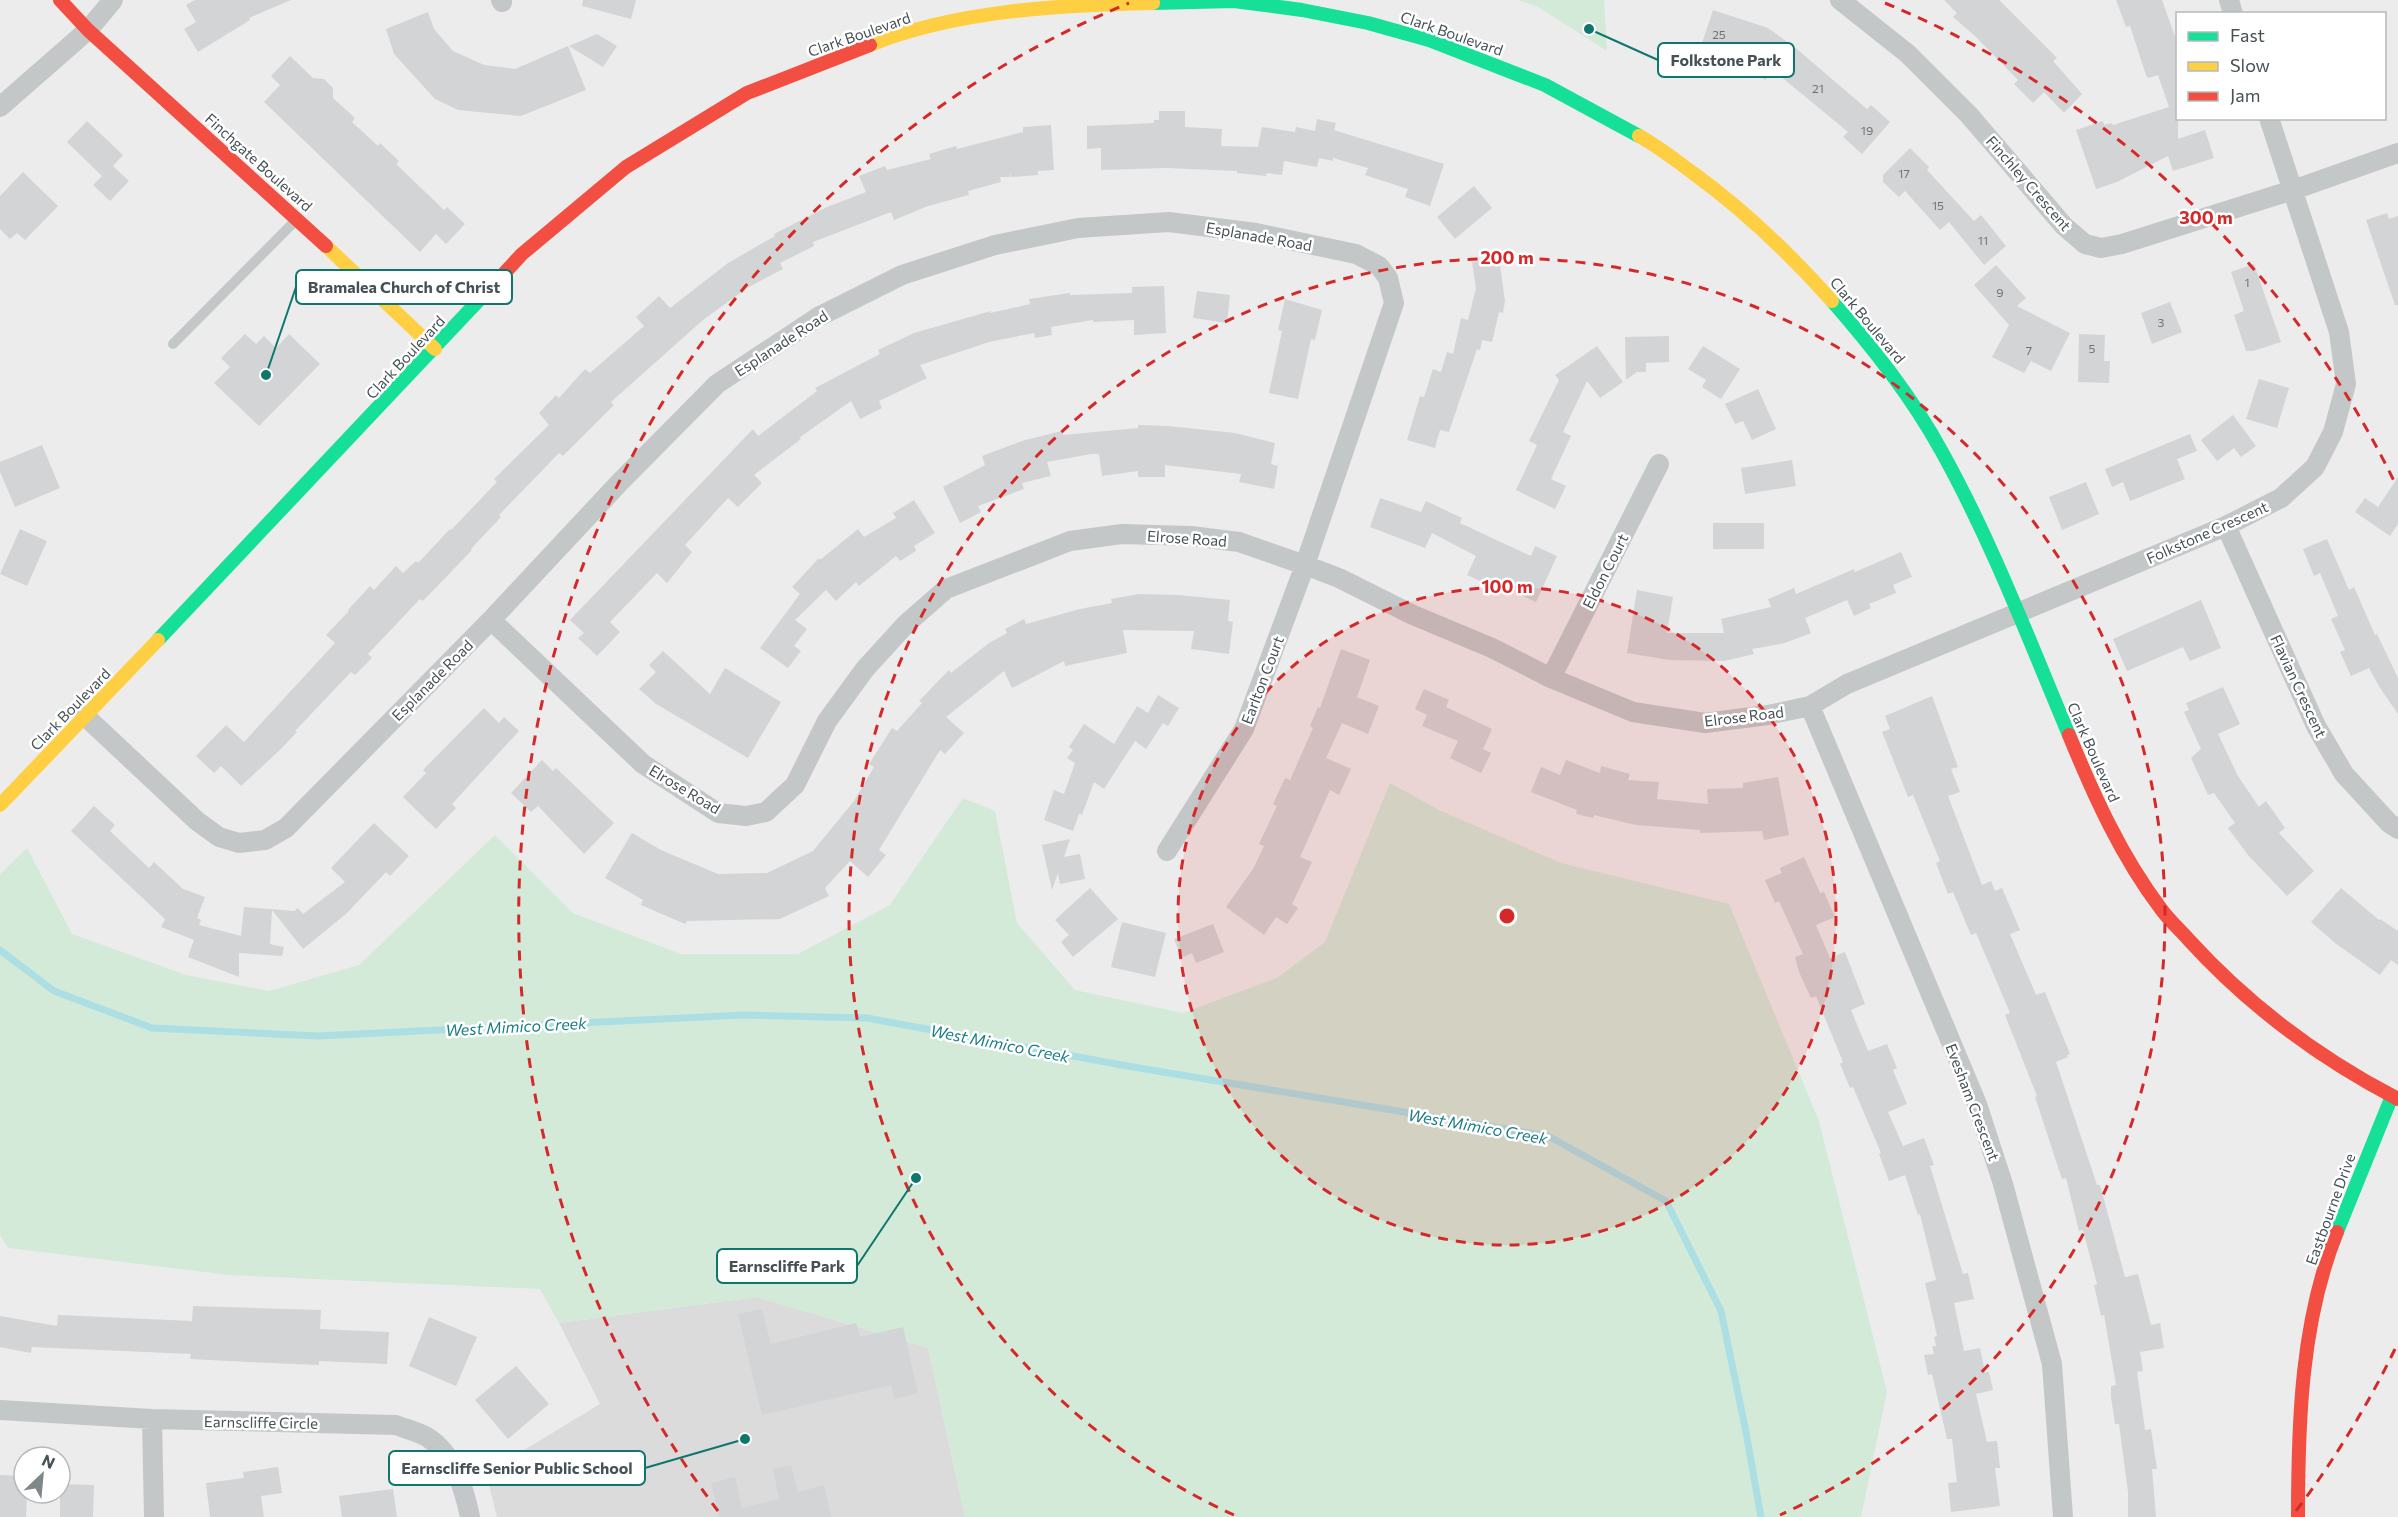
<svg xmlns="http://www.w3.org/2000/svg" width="2398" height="1517" font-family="Commissioner,sans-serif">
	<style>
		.education { fill: #dbdbdb }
		.green { fill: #d3ead8 }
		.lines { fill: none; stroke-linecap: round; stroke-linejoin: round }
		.stream { stroke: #acdfe3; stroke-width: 7 }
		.building { fill: #d3d4d5 }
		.lane { stroke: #c4c7c7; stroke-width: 10 }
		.street { stroke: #c4c7c7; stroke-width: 20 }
		.fast { stroke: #16e098; stroke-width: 14 }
		.slow { stroke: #ffcf43; stroke-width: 14 }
		.jam { stroke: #f24e42; stroke-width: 14 }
		.ring { fill: none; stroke: #d62828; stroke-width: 3; stroke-dasharray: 10 8 }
		.labels { text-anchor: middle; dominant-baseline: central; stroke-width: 5; stroke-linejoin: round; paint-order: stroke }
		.number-label { font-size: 12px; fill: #6b7377 }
		.street-label { font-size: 15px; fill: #465156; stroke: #fff }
		.water-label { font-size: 16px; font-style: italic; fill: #1c7d85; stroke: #fff }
		.centre { fill: #d62828; stroke: #fff; stroke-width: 3 }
		.ring-label { font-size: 18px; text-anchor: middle; font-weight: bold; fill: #d62828; stroke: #fff; stroke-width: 5; stroke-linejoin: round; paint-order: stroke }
		.leader { fill: none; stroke: #0f766e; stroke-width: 2 }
		.callout-dot { fill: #0f766e; stroke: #fff; stroke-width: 2 }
		.callout { fill: #fff; stroke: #0f766e; stroke-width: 2 }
		.callout-label { font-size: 16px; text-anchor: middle; font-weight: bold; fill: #465156 }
	</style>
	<rect width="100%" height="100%" fill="#edecec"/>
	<!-- education -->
	<path class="education" d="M757,1297L928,1348L965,1517H497L486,1473L600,1404L559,1323Z"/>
	<!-- green -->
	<path class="green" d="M1518,0H1604L1607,51L1538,7Z
		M1390,783L1441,811L1561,863L1729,904L1819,1121L1887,1392L1861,1517H965L928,1348L757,1297L559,1323L540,1289L229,1275L8,1248L0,1235V874L27,848L72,934L186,975L269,991L359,965L495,835L573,913L681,954H798L890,905L963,798L995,811L1017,923L1075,990L1183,1013L1277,978L1325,942Z"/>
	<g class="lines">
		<!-- stream -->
		<path class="stream" d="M0,950L54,991L152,1028L318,1036L743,1015L867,1018L1127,1066L1548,1136L1666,1201L1721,1311L1746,1432L1761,1517"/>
	</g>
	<!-- building -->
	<path class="building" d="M195,0H291L249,18L250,20L198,52L184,29L196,22L186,5Z
		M583,0H636L631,19L582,6Z
		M1944,0H1999L2057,58L2053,61L2082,94L2064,113L2044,92L2033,103L2014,84L2018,80L1975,36L1953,17L1957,13Z
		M2116,0H2162L2178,45V139L2205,130L2214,158L2173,171L2168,156L2117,182L2096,189L2076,130L2103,121L2104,125L2112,123L2113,125L2169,107L2158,75L2148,78L2146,75L2130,26L2126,27Z
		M1713,10L1768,28L1798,50L1867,109L1871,105L1890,122L1862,154L1843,137L1848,132L1773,70L1765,80L1742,63L1700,49Z
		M428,12L434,29L453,51L484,65L515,69L568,46L586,90L521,116L458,110L435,99L394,54L386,29Z
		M597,34L617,46L603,67L569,46Z
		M290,56L313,78L324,79L333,88V98L355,118L352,122L378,146L380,143L399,161L396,164L444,210L447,207L465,224L446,244L436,234L420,252L264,102L280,85L271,76Z
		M1159,111H1185V127L1222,129L1221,146L1258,147L1262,127L1295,132L1296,127L1315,131L1317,119L1336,123L1334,130L1444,164L1430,206L1405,197L1408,189L1365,175L1368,168L1333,158V161L1319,158L1317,167L1284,161L1282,175L1267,173L1266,176L1237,173V171L1166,168L1101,170V148L1087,149V126L1154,123V120H1159Z
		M87,121L123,155L113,166L129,181L110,201L93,185L102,176L67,142Z
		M1051,125L1054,170L1038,171V175L1011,177L1010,173V177H1000L1001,182L968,191L969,195L928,206L894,220L891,212L813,242L814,246L780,263L783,269L747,288L703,320L611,402L614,405L563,456L559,453L499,515L501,517L471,549L472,550L423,601L420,599L368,654L372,658L355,675L351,672L295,731L297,732L281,749L241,786L221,766L214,773L196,756L226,725L244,742L335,643L326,635L349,611L348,610L370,586L374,590L396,566L403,573L416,561L418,563L450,529L451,530L497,482L494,479L549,425L539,413L556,395L559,398L585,369L590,373L644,326L636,317L659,296L670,308L728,263L775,236L774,234L827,207L866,192L859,176L885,166L887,170L931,159L929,154L956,146L957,149L1023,132V127Z
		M1910,148L1929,167L1927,170L1974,221L1981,215L2006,246L1984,265L1949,222L1940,230L1905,191L1899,197L1883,182V175Z
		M23,172L58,206L25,240L17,233L10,239L0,229V196Z
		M1474,186L1492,208L1455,239L1437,217Z
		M2387,213L2389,219L2398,216V305H2395L2366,220Z
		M1499,258L1505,301L1503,313L1499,312L1492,342L1482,340L1480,350L1477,349L1449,432L1440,430L1435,448L1407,440L1420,396L1424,397L1433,369L1441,372L1447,352L1453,354L1461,318L1468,320L1476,288L1472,262Z
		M2254,264L2281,342L2253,351H2246L2234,315L2244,311L2231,272Z
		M1996,265L2026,298L2017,306L2070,333L2051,371L2031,361L2024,373L1992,357L2009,325L1974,285Z
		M1164,286L1166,333L1134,335V320L1093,322V320L1051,327L1052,335L1035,338L1034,333L989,342L920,365L927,378L879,401L882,408L860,419L851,401L799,438L801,439L754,475L762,483L738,507L728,498L685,545L692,552L667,583L657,573L610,622L620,632L597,656L578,638L584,633L570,620L753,429L758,436L817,391L815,388L880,354L878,350L914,333L991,311L990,313L1030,304L1029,299L1070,293V295L1132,293V287Z
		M1197,291L1230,295L1227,323L1193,318Z
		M1285,299L1322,310L1315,340L1311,339L1298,399L1269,393L1282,331L1278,330Z
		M2170,302L2182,332L2152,344L2141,313Z
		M245,334L256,344L264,336L276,348L289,334L320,364L259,426L214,383L230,367L221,358Z
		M2079,334L2105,335L2104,361H2110L2109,383L2078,382Z
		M1669,336V362L1646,363V372H1637L1626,380L1625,337Z
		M1597,346L1623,382L1600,398L1587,381L1563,432L1571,436L1551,479L1566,486L1555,509L1516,490L1537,445L1529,441L1559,380L1555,375Z
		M1703,346L1740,369L1721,399L1702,387L1706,380L1688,369Z
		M2259,379L2289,388L2277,428L2246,419Z
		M1758,389L1776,429L1752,440L1743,421L1735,424L1725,404Z
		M2233,415L2256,446L2241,457L2234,448L2217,461L2201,440Z
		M1138,425L1168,426L1235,433L1275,443L1271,464L1278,466L1274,489L1239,482L1241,474L1165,465V477H1138V471L1102,476L1099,454H1091L1047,462L1051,476L1022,483L1024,489L978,506L981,512L960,523L943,487L985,465L982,456L1025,440L1062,431L1063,435L1138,428Z
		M2190,434L2197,451L2177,459L2185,479L2130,501L2123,482L2112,487L2105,469Z
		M42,445L60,488L15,507L0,472V462Z
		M1792,460L1796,486L1745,494L1741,468Z
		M2398,477V524L2390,536L2355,512L2365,498L2378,507Z
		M2086,482L2099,514L2062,530L2049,497Z
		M1380,498L1421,512L1426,501L1462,518L1460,523L1531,556L1535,546L1557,556L1536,602L1493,582L1491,586L1467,575L1476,556L1432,533L1425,548L1370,527Z
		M914,500L935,533L914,546L916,551L900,561L896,556L859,586L856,582L836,601L826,590L795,620L807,629L794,646L801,651L788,668L760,648L800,594L792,587L819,558L820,560L858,529L864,537L896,518L893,513Z
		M1713,523H1764V549H1713Z
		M20,529L47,541L27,586L0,574Z
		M2327,539L2349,590L2354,587L2375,635L2377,634L2398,678V714L2380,688L2369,668L2351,676L2340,652L2345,650L2331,619L2338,616L2320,573L2314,576L2303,549Z
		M1901,552L1912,577L1893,585L1896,593L1869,604L1871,608L1854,616L1847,600L1805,618L1811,633L1785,643L1752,649L1754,654L1724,661L1669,660L1627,653L1637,590L1673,597L1667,633H1724L1721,619L1771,607L1768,599L1794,588L1796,594L1854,569L1855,572Z
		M1139,594L1178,595L1230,600L1228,621L1233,622L1229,654L1191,649L1194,631L1123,630L1127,653L1065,666L1064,661L1012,688L1004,671L946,717L964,733L945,754L940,750L879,850L886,855L868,877L850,861L825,888L829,896L780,919L687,921L685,924L641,905L643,900L605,878L632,833L661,850L718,874L767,873L813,851L854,801L874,767L869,764L892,728L897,731L922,703L919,701L949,670L951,673L989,643L1007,633L1005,629L1024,619L1026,624L1080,609L1112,603L1111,599Z
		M2201,600L2221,648L2190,661L2183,647L2127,671L2113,639Z
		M1341,649L1370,660L1357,697L1379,706L1368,734L1342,723L1326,758L1351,769L1339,795L1330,790L1300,857L1312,862L1292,904L1298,908L1287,924L1276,917L1264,935L1226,907L1253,869L1264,846L1259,844L1277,806L1273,804L1285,778L1290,780L1313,728L1310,726L1318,707L1320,708Z
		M663,651L710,694L725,668L781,702L748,758L656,704L639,689L656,672L649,665Z
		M2223,687L2240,724L2218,734L2238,776L2259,807L2266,801L2285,828L2279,833L2314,871L2287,896L2248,855L2228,828L2235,823L2214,793L2208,795L2191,758L2201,749L2184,712L2189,710L2186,703Z
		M1424,689L1449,700L1446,707L1492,729L1483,749L1491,753L1481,773L1450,758L1458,741L1422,726L1427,715L1415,709Z
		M1158,695L1179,708L1168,726L1163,723L1146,749L1135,741L1104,789L1094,782L1082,815L1079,814L1073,831L1044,820L1054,790L1064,794L1075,763L1067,758L1073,750L1069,747L1084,724L1114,744L1137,706L1148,713Z
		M1932,696L1958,767L1951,769L1960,792L1948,796L1982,885L1991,881L1995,891L2002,888L2020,930L2010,934L2036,995L2045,992L2070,1054L2067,1055L2068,1057L2056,1062L2097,1185H2100L2125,1277L2138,1274L2151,1325L2160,1323L2164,1348L2140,1352L2143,1371L2137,1372L2145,1430L2151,1429L2157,1469H2152L2156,1517H2128V1492L2119,1424H2115L2111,1397V1386L2116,1385L2104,1315L2101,1316L2094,1285L2097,1284L2083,1230L2079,1231L2066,1178L2062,1179L2035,1097L2037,1096L2005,1015L2010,1013L1976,933L1971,935L1953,892L1948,894L1936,863L1940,861L1913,795L1908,797L1882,732L1890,729L1885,716Z
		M484,708L499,723L504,717L519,731L452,804L456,808L436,829L403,797L426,773L423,770Z
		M542,760L553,771L556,768L614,823L584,854L538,806L531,812L511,793Z
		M1566,760L1600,773L1601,766L1630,774L1628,780L1659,782L1657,799L1708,804L1707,789L1743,788V783L1778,777L1789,835L1764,840L1762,831L1700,833V830L1636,825L1594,815L1593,818L1576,814L1577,810L1531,792L1541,767L1560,775Z
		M94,806L115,825L110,831L149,868L154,862L183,889L205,897L197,918L201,920L199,925L241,936L244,907L294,911L298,908L303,914L345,882L331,868L374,823L409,856L390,876L386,872L346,914L303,949L272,910L270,944L284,947L282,956L239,953V977L188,957L194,940L161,927L165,919L71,831Z
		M1070,839L1064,857L1080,854L1085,879L1060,884L1058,873L1052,890L1042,845Z
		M1804,857L1820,893L1824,892L1835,917L1816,925L1830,958L1845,952L1865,1004L1851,1010L1868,1051L1887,1044L1897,1068L1893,1070L1907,1104L1888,1112L1903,1146L1924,1138L1934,1165L1930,1166L1963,1274L1968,1273L1974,1299L1954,1303L1964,1351L1980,1348L1985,1372H1989L1993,1390L1976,1394L1987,1442L1997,1441L2000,1468H1995L2000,1506L1951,1512L1948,1483L1957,1482L1952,1439H1947L1932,1374L1928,1375L1924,1355L1934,1354L1932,1346H1936L1934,1337L1937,1336L1925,1283L1936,1280L1920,1214L1918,1215L1905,1175L1889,1181L1879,1154L1881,1153L1853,1087L1850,1088L1840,1064L1843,1062L1816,996L1811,998L1799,972L1795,957L1803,954L1779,901L1775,903L1765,880L1782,873L1780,868Z
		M1090,888L1118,919L1073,957L1061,942L1069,935L1055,920Z
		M2341,888L2379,920L2380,919L2398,931V965L2391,960L2380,975L2335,943L2311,922Z
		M1122,922L1166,933L1155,977L1111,967Z
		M1213,924L1224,952L1196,963L1192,953L1181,958L1174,939Z
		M193,1306L321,1310L320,1329L389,1332L387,1364L319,1361V1365L248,1362L190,1359L191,1354L32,1347L31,1353L0,1347V1316L57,1326L58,1315L192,1321Z
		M762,1309L771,1344L856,1323L860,1337L903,1327L918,1393L895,1399L891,1385L762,1415L738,1314Z
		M429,1317L477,1337L456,1386L409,1366Z
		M516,1366L549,1404L508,1439L475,1400Z
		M791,1465L798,1492L824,1485L831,1517H719L711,1483L735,1477L742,1508L779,1499L773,1469Z
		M278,1467L282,1493L261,1496L264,1517H210L206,1483L244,1478L243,1472Z
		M0,1475L24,1476V1493H27L26,1517H0Z
		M60,1484L94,1485L93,1517H60Z
		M393,1489L397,1517H342L339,1496Z"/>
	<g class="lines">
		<!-- lane -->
		<path class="lane" d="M173,344L297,219"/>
		<!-- street -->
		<path class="street" d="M501,0L502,2
			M1840,0L1908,54L1969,115L2064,226L2085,244L2101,248L2122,244L2293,190L2398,153
			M2229,0L2233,14
			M0,107L88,30L113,0
			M2226,526L2316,726L2344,774L2389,823L2398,829
			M491,620L643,764L718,813L746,816L766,812L795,785L827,721L865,669L906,624L946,589L1070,541L1122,534L1191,536L1239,542L1305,565L1339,578L1413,615L1492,648L1551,678L1633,712L1705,723L1768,715L1810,706L1847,684L2226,526L2281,498L2315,467L2333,432L2346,384L2339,332L2269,118
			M1551,678L1659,464
			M1810,706L1977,1104L2003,1184L2052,1364L2063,1517
			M85,716L197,821L219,837L239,843L265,840L286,828L491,620L620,482L717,384L818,317L902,275L995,245L1078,228L1169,222L1256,233L1356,254L1379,266L1388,278L1394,303L1305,565L1244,729L1167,851
			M0,1410L152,1419L396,1425C406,1429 418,1432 427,1437C454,1454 464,1488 470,1517
			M152,1419L154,1517"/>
		<!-- fast -->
		<path class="fast" d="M1153,3L1234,1L1302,10L1368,23L1429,40L1545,85L1639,136
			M1832,301C1873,348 1912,397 1942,452C1992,542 2029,640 2069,735
			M158,640L497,281
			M2337,1232L2392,1096"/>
		<!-- slow -->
		<path class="slow" d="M870,45C957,10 1061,5 1153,3
			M1639,136C1658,146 1675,160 1693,173C1744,210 1790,254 1832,301
			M326,246L435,349
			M0,805L158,640"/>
		<!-- jam -->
		<path class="jam" d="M60,0L88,30L326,246
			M497,281L522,254L626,167L747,93L870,45
			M2069,735C2094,796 2121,856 2161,909C2169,920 2179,929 2188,939C2248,1005 2319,1058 2398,1099
			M2298,1517C2298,1422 2301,1321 2337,1232"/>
	</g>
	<!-- distance rings -->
	<circle cx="1507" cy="916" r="329" fill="#d62828" fill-opacity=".12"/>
	<g class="ring">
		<circle cx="1507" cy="916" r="329"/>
		<path d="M1234 1515A658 658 0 1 1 1780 1515"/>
		<path d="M2395 1349A988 988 0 0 1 2296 1511M718 1511A988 988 0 0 1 1129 3M1885 3A988 988 0 0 1 2395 483"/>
	</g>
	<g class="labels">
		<!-- number labels -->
		<g class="number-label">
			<text x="1719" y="34">25</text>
			<text x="1818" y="88">21</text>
			<text x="1867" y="130">19</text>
			<text x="1904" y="173">17</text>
			<text x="1938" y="205">15</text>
			<text x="1983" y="240">11</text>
			<text x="2247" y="282">1</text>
			<text x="2000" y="292">9</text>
			<text x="2161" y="322">3</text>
			<text x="2092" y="348">5</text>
			<text x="2029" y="350">7</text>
		</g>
		<!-- street labels -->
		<g class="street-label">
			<text transform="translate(1452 33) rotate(19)">Clark Boulevard</text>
			<text transform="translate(859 34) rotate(-19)">Clark Boulevard</text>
			<text transform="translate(259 162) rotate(42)">Finchgate Boulevard</text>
			<text transform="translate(2029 183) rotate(49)">Finchley Crescent</text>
			<text transform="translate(1259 236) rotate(10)">Esplanade Road</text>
			<text transform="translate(1868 320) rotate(50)">Clark Boulevard</text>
			<text transform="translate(781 343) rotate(-33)">Esplanade Road</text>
			<text transform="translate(405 357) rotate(-47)">Clark Boulevard</text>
			<text transform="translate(2207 532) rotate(-24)">Folkstone Crescent</text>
			<text transform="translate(1187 538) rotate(4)">Elrose Road</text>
			<text transform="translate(1605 571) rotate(-63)">Eldon Court</text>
			<text transform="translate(432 680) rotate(-45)">Esplanade Road</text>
			<text transform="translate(1262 680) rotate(-69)">Earlton Court</text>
			<text transform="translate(2299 686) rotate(65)">Flavian Crescent</text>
			<text transform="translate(70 709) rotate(-46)">Clark Boulevard</text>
			<text transform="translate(1744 716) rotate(-7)">Elrose Road</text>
			<text transform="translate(2094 752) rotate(66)">Clark Boulevard</text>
			<text transform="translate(685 789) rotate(31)">Elrose Road</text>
			<text transform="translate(1973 1102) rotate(69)">Evesham Crescent</text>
			<text transform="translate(2330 1209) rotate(-70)">Eastbourne Drive</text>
			<text transform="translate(261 1422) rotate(1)">Earnscliffe Circle</text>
		</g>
		<!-- water labels -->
		<g class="water-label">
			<text transform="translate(516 1026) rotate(-3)">West Mimico Creek</text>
			<text transform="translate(1000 1043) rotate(11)">West Mimico Creek</text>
			<text transform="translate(1478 1126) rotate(10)">West Mimico Creek</text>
		</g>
	</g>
	<circle cx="1507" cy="916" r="9" class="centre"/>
	<g class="ring-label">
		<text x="2206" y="224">300 m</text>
		<text x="1507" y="264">200 m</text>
		<text x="1507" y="593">100 m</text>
	</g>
	<!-- callouts -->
	<path class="leader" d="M1589 29L1658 60M266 375L296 287M916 1178L857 1266M745 1439L645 1468"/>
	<g class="callout-dot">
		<circle cx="1589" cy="29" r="6"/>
		<circle cx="266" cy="375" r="6"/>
		<circle cx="916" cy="1178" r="6"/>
		<circle cx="745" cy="1439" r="6"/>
	</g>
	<g class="callout">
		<rect x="1658" y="43" width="136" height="34" rx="6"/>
		<rect x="296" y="270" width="216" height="34" rx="6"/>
		<rect x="717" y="1249" width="140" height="34" rx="6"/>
		<rect x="389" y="1451" width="256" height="34" rx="6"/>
	</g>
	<g class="callout-label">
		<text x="1726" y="66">Folkstone Park</text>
		<text x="404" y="293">Bramalea Church of Christ</text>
		<text x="787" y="1272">Earnscliffe Park</text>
		<text x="517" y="1474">Earnscliffe Senior Public School</text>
	</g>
	<!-- legend -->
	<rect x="2176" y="12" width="210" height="108" fill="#ffffff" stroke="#b5b9bb" stroke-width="1.5"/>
	<rect x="2188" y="32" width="30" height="9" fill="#16e098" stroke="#b5b9bb" stroke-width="1.5"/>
	<text x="2230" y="42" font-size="18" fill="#465156">Fast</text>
	<rect x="2188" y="62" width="30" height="9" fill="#ffcf43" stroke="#b5b9bb" stroke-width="1.5"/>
	<text x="2230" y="72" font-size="18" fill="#465156">Slow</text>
	<rect x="2188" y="92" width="30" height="9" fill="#f24e42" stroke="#b5b9bb" stroke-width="1.5"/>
	<text x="2230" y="102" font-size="18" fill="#465156">Jam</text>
	<!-- north arrow -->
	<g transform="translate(42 1475) rotate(26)"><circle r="28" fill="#ffffff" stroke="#b5b9bb" stroke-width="1.5"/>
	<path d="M0-4.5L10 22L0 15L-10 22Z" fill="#80878a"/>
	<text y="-9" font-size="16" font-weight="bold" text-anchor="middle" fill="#465156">N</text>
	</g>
</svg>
